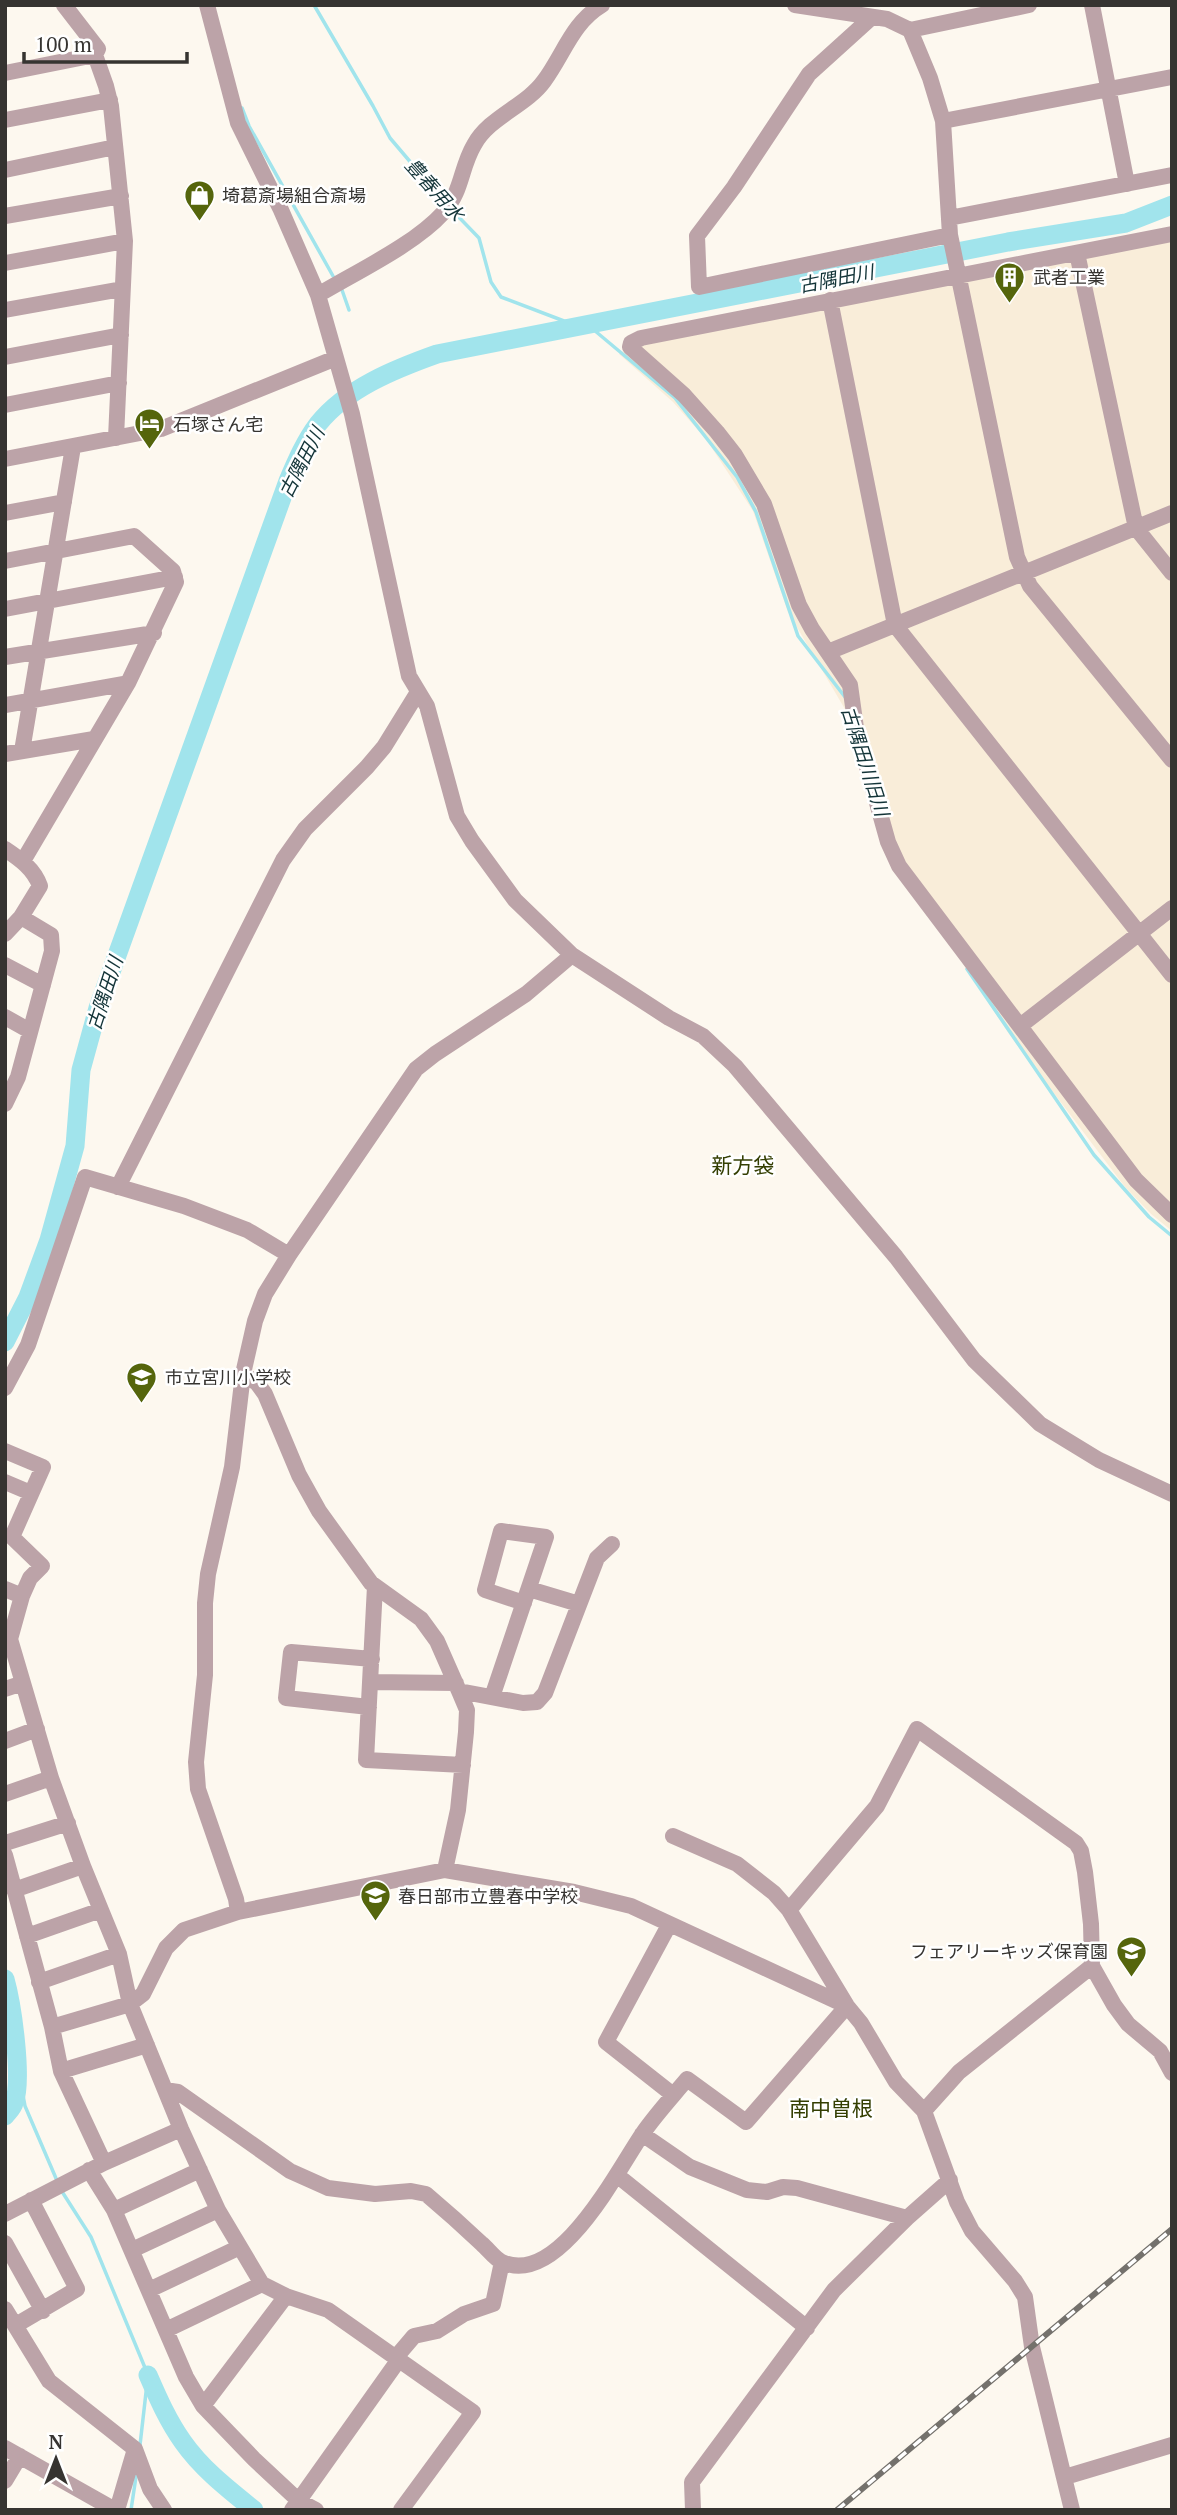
<svg xmlns="http://www.w3.org/2000/svg" width="1177" height="2515" font-family="'PT Serif','Noto Sans JP',serif">
	<style>
		.industrial { fill: #f9edd9 }
		.lines { fill: none; stroke-linecap: round; stroke-linejoin: round }
		.stream { stroke: #a1e4ec; stroke-width: 3.5 }
		.river { stroke: #a1e4ec; stroke-width: 19 }
		.minor { stroke: #bca3a8; stroke-width: 16 }
		.rail-casing { stroke: #74716c; stroke-width: 6 }
		.rail { stroke: #fff; stroke-width: 3.5; stroke-dasharray: 10; stroke-linecap: butt }
		.labels { text-anchor: middle; dominant-baseline: central; stroke-width: 5; stroke-linejoin: round; paint-order: stroke }
		.poi-label { font-size: 18px; fill: #363431; stroke: #fff; text-anchor: start }
		.water-label { font-size: 19px; font-style: italic; fill: #133438; stroke: #fff }
		.quarter-label { font-size: 21px; fill: #343f03; stroke: #fff }
	</style>
	<rect width="100%" height="100%" fill="#fdf8ef"/>
	<!-- industrial -->
	<path class="industrial" d="M1172,239V1231L1151,1214L1125,1187L1009,1034L899,866L856,728L788,612L753,511L706,439L673,402L619,354L630,346Z"/>
	<g class="lines">
		<!-- stream -->
		<path class="stream" d="M314,5L373,106L390,138L446,204
			M242,108L249,126L333,276
			M451,209L479,238L491,282L501,297L564,321L588,325L675,398L737,477L756,512L798,636L845,697
			M342,290L349,310
			M967,969L1094,1155L1149,1217L1172,1236
			M19,2074L25,2106L58,2183
			M61,2190L91,2237L148,2375L140,2445
			M131,2510L137,2470"/>
		<!-- river -->
		<path class="river" d="M5,1342L28,1297L49,1240L75,1146L81,1070L98,1008L288,481C296,462 305,441 318,424C347,388 395,369 437,354L1008,242L1126,223L1172,205
			M5,1979C12,2004 23,2079 14,2103C13,2108 8,2112 5,2116
			M148,2375C158,2398 168,2421 183,2442C202,2469 228,2489 254,2510"/>
		<!-- minor -->
		<path class="minor" d="M64,5L98,49L95,55L106,86L111,106L125,241L116,438
			M207,5L238,123L281,210L318,295L352,414L409,676L427,706L457,816L472,841L515,900L572,955L669,1018L703,1036L735,1066L896,1257L974,1360L1040,1424L1099,1460L1172,1494
			M795,5L887,19L910,30L1029,5
			M1092,5L1127,184
			M872,17L809,74L734,187L697,236L699,287L950,235
			M910,30L930,78L943,121L950,235L1017,557L1030,586L1172,760
			M5,73L95,55
			M5,120L110,100
			M943,121L1172,77
			M5,170L115,147
			M5,216L121,196
			M949,218L1172,175
			M1172,234L641,338L631,343L630,347L684,395L717,432L735,455L764,504L799,605L812,629L850,685L856,728L888,842L899,866L1136,1180L1172,1215
			M1077,253L1136,528L1172,573
			M5,263L125,241
			M318,295C356,272 414,245 443,213C463,190 460,169 474,145C489,117 526,106 544,81C564,54 572,23 602,5
			M830,300L895,625L1172,975
			M5,310L122,289
			M5,357L121,335
			M5,405L119,383
			M5,459L161,429L336,358
			M5,513L64,502
			M5,561L134,536L173,571L176,582L128,683L23,861
			M5,609L175,577
			M828,652L1172,513
			M5,657L154,633
			M5,705L128,683
			M22,751L73,447
			M5,754L94,739
			M5,849C20,859 34,869 40,886L21,917L5,934
			M5,965L43,985
			M5,1017L30,1031
			M1020,1026L1172,908
			M5,1104L18,1077L52,951L51,935L21,917
			M118,1187L283,860L305,829L367,767L384,747L418,692
			M243,1374L257,1383L265,1394L299,1475L319,1511L371,1583L421,1619L437,1641L459,1691L467,1710L466,1732L458,1810L445,1870
			M5,1388L28,1345L85,1177L184,1206L247,1230L289,1255
			M5,1451L43,1467L12,1537L42,1566L30,1578L22,1596L10,1639L51,1778L83,1866L119,1954L130,2004L181,2129L218,2210L262,2284L286,2296L328,2310L473,2412L401,2510
			M5,1482L31,1493
			M375,1586L366,1760L463,1765
			M5,1589L22,1596
			M529,1589L579,1604
			M370,1682L456,1683
			M5,1689L23,1683
			M459,1691L523,1703L537,1702L545,1693L597,1558L612,1544
			M492,1697L546,1537L501,1531L485,1590L524,1603
			M369,1707L286,1698L291,1652L372,1659
			M5,1741L37,1729
			M5,1794L51,1778
			M673,1836L737,1864L774,1893L789,1910L847,2006L861,2023L896,2082L924,2111L957,2202L972,2231L1015,2281L1025,2297L1032,2347L1072,2510
			M5,1843L68,1823
			M5,1855L52,2027L61,2071L104,2163
			M14,1890L83,1866
			M789,1910L877,1806L917,1729L1076,1843L1081,1851L1085,1872L1091,1924L1092,1966L1114,2005L1128,2024L1160,2051L1172,2073
			M238,1912L236,1899L198,1789L196,1762L205,1675V1603L208,1574L232,1467L243,1374L255,1321L265,1294L289,1255L416,1069L435,1054L526,994L572,955
			M669,1925L606,2042L672,2094
			M27,1936L101,1910
			M39,1982L119,1954
			M52,2027L130,2004L143,1994L166,1948L184,1930L238,1912L445,1870L574,1892L631,1906L847,2006
			M61,2071L147,2045
			M165,2090L178,2092L290,2171L328,2188L375,2194L411,2191L426,2194C445,2210 464,2227 482,2244C488,2249 495,2259 502,2262C559,2288 618,2169 643,2133C657,2113 672,2097 687,2079L746,2122L847,2006
			M924,2111L959,2072L1092,1966
			M642,2134L690,2167L747,2190L767,2192L783,2187L797,2188L907,2218
			M89,2170L114,2210L186,2377L203,2406L254,2459L299,2501L316,2510
			M618,2176L807,2328
			M114,2210L200,2170
			M5,2214L104,2163L181,2129
			M5,2243L43,2311
			M132,2250L218,2210
			M149,2290L240,2247
			M5,2309L49,2381L135,2449L150,2489L164,2510
			M16,2325L77,2289L31,2200
			M166,2330L262,2284
			M397,2356L414,2336L437,2331L464,2314L493,2304L502,2262
			M203,2406L286,2296
			M5,2448L115,2510
			M1065,2477L1172,2445
			M5,2481L20,2456
			M117,2510L135,2449
			M292,2510L400,2358
			M693,2510L692,2482L834,2290L907,2218L950,2180"/>
		<defs>
			<path id="rail" d="M837,2510L1172,2229"/>
		</defs>
		<!-- rail casing -->
		<use href="#rail" class="rail-casing"/>
		<!-- rail -->
		<use href="#rail" class="rail"/>
	</g>
	<!-- icons -->
	<defs>
		<symbol id="shop-pin" viewBox="-11 -11 22 30"><path d="M0 17L-7.5 6A9.5 9.5 0 1 1 7.5 6Z" fill="#55650c" stroke="#fff"/><path d="M-5-2.5h2.3a2.7 3.5 0 0 1 5.4 0H5L5.5 6h-11ZM-1.5-2.5h3a1.5 2.3 0 0 0-3 0Z" fill="#fff"/></symbol>
		<symbol id="building-pin" viewBox="-11 -11 22 30"><path d="M0 17L-7.5 6A9.5 9.5 0 1 1 7.5 6Z" fill="#55650c" stroke="#fff"/><path d="M-4-6H4V6H1V3H-1V6H-4ZM-2.5-4.3h1.7v1.8h-1.7ZM.8-4.3h1.7v1.8H.8ZM-2.5-1h1.7V.8h-1.7ZM.8-1h1.7V.8H.8Z" fill="#fff"/></symbol>
		<symbol id="hotel-pin" viewBox="-11 -11 22 30"><path d="M0 17L-7.5 6A9.5 9.5 0 1 1 7.5 6Z" fill="#55650c" stroke="#fff"/><path d="M-6-4.5h1.5V1H6V5H4.5V3h-9V5H-6ZM-4 0a1.8 1.8 0 1 1 3.6 0ZM.5 0V-2.5h3Q6-2.5 6 0Z" fill="#fff"/></symbol>
		<symbol id="school-pin" viewBox="-11 -11 22 30"><path d="M0 17L-7.5 6A9.5 9.5 0 1 1 7.5 6Z" fill="#55650c" stroke="#fff"/><path d="M0-5L7-2L0 1L-7-2ZM-4 1L0 2.5L4 1V4Q0 6-4 4Z" fill="#fff"/></symbol>
	</defs>
	<g fill-rule="evenodd">
		<use href="#shop-pin" x="182" y="178" width="35" height="47"/>
		<use href="#building-pin" x="992" y="260" width="35" height="47"/>
		<use href="#hotel-pin" x="132" y="406" width="35" height="47"/>
		<use href="#school-pin" x="124" y="1360" width="35" height="47"/>
		<use href="#school-pin" x="358" y="1878" width="35" height="47"/>
		<use href="#school-pin" x="1114" y="1934" width="35" height="47"/>
	</g>
	<g class="labels">
		<!-- poi labels -->
		<g class="poi-label">
			<text x="222" y="195">埼葛斎場組合斎場</text>
			<text x="1033" y="277">武者工業</text>
			<text x="173" y="424">石塚さん宅</text>
			<text x="165" y="1377">市立宮川小学校</text>
			<text x="398" y="1896">春日部市立豊春中学校</text>
			<text x="1108" y="1951" text-anchor="end">フェアリーキッズ保育園</text>
		</g>
		<!-- water labels -->
		<g class="water-label">
			<text transform="translate(435 189) rotate(48)">豊春用水</text>
			<text transform="translate(836 278) rotate(-11)">古隅田川</text>
			<text transform="translate(301 462) rotate(-63)">古隅田川</text>
			<text transform="translate(866 761) rotate(72)">古隅田川旧川</text>
			<text transform="translate(104 993) rotate(-72)">古隅田川</text>
		</g>
		<!-- quarter labels -->
		<g class="quarter-label">
			<text x="743" y="1165">新方袋</text>
			<text x="831" y="2108">南中曽根</text>
		</g>
	</g>
	<!-- border -->
	<rect width="1177" height="2515" fill="none" stroke="#363431" stroke-width="14"/>
	<!-- north arrow -->
	<g transform="translate(56 2459)" stroke="#ffffff" stroke-width="5" paint-order="stroke">
	<path d="M0-5L12 26L0 18L-12 26Z" fill="#363431"/>
	<text y="-10" font-size="19" font-weight="bold" text-anchor="middle" fill="#363431">N</text>
	</g>
	<!-- scale -->
	<path d="M24 52v10h163v-10" fill="none" stroke="#363431" stroke-width="3.5"/>
	<text x="35" y="52" font-size="21" fill="#363431" stroke="#ffffff" stroke-width="5" paint-order="stroke">100 m</text>
</svg>
